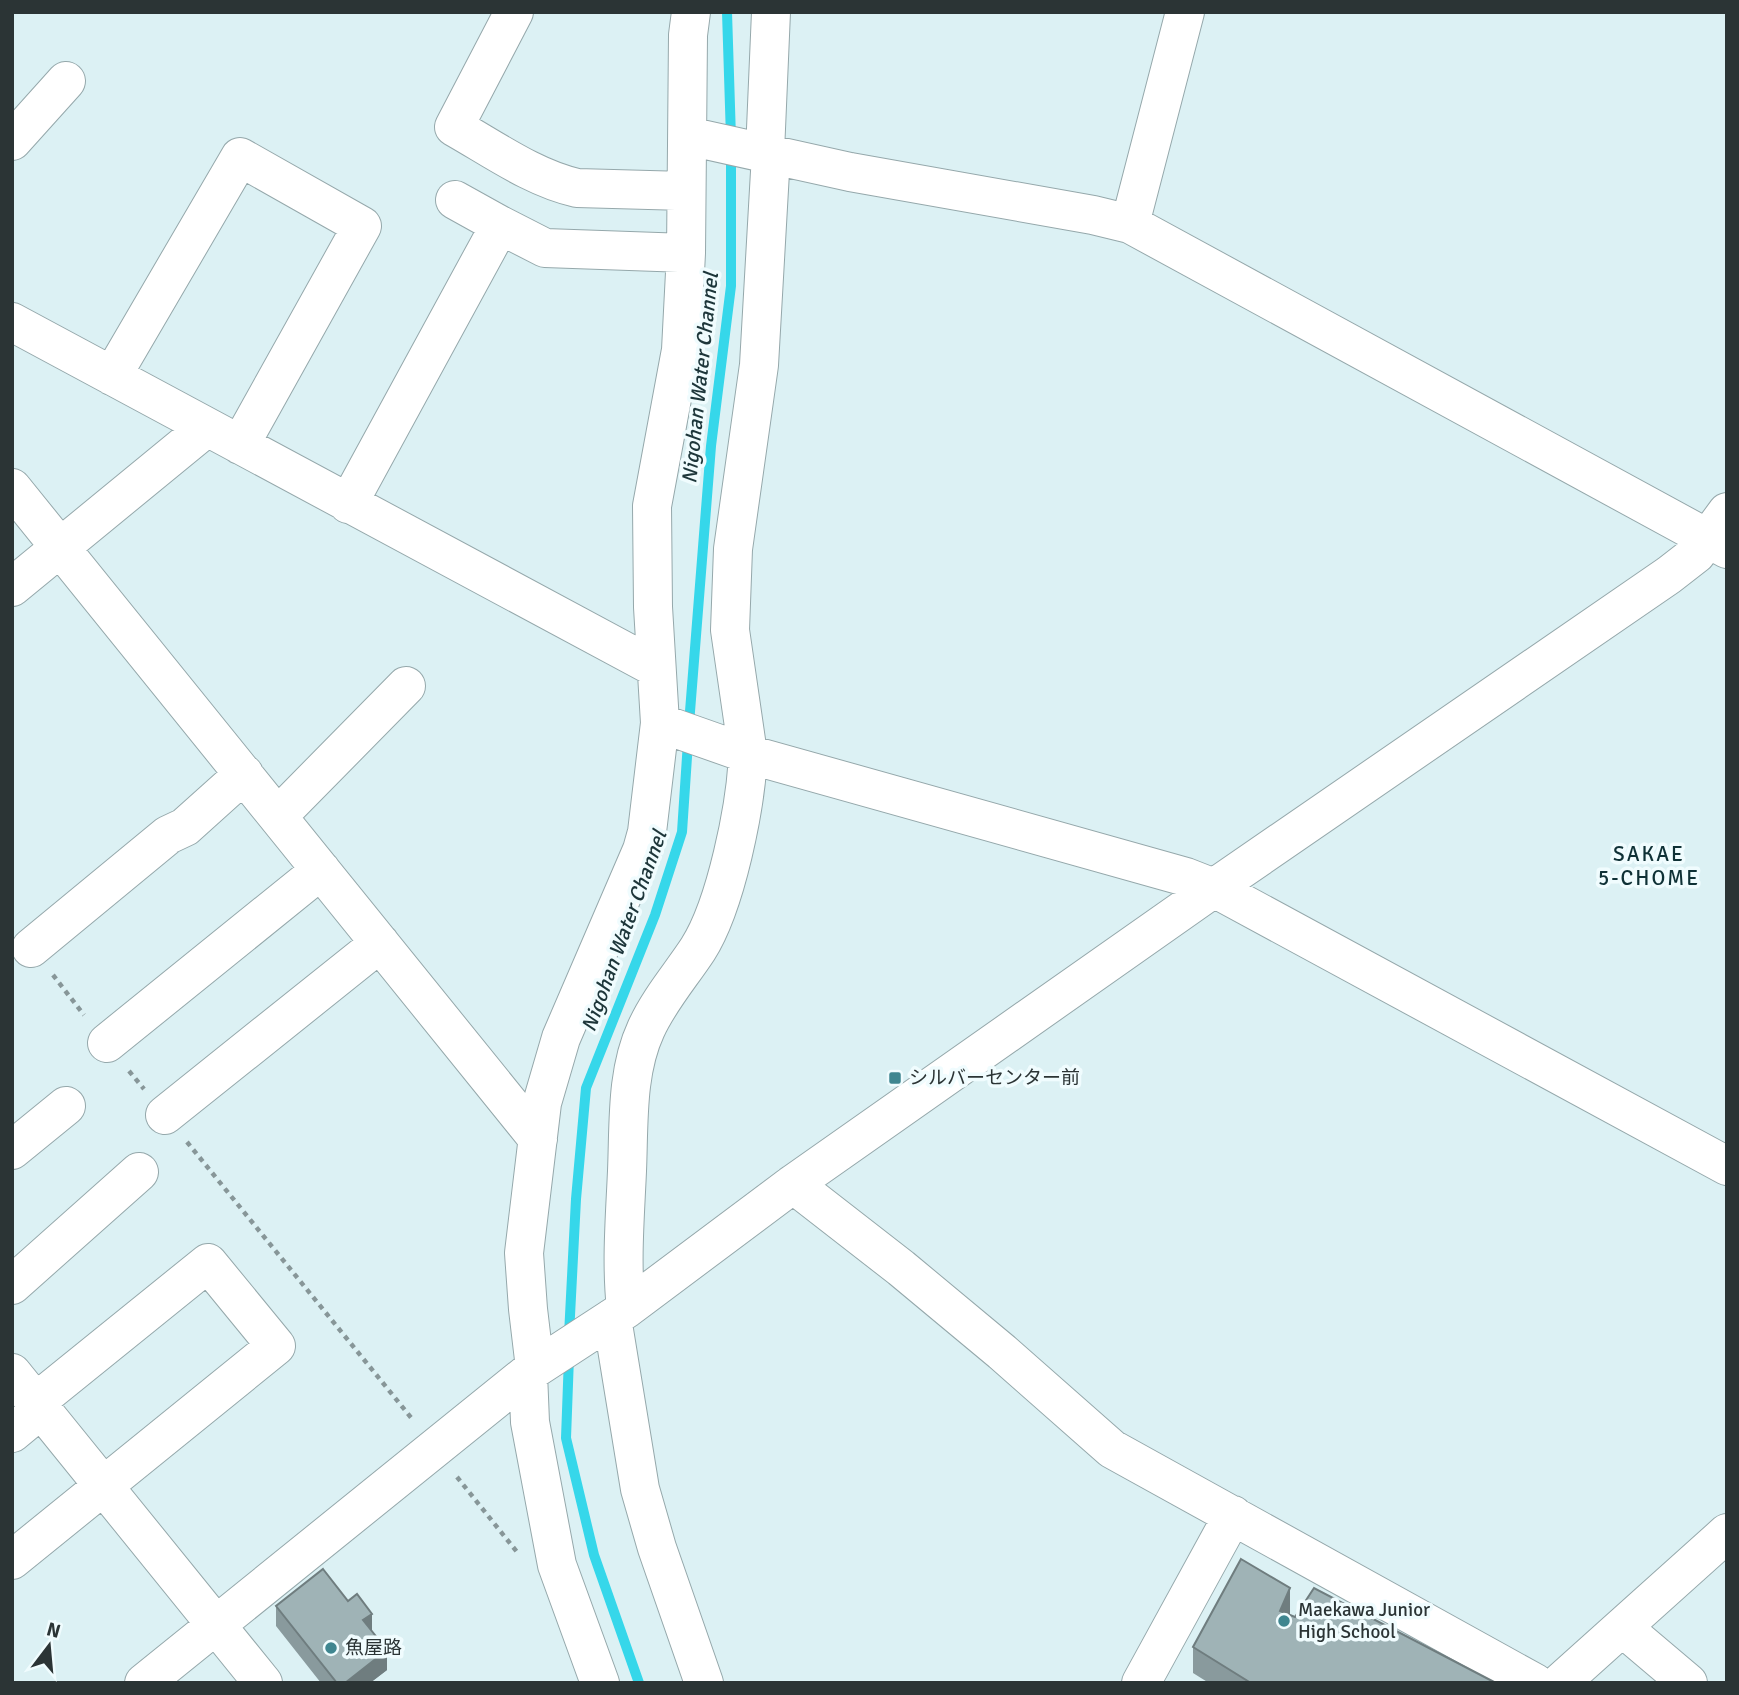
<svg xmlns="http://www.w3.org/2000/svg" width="1739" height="1695" font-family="Signika,'Noto Sans JP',sans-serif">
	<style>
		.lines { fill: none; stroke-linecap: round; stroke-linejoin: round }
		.stream { stroke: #36d7ea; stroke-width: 10 }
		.minor-casing { stroke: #95a8ab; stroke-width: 40 }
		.path { stroke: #879698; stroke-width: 4.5; stroke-dasharray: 5 5; stroke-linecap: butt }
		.minor { stroke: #fff; stroke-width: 38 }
		.wall { fill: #899a9d }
		.shaded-wall { fill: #6f7d7f }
		.building { fill: #9fb3b6; stroke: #6f7d7f; stroke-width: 2 }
		.poi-dot { fill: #3f8690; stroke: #f0fcfe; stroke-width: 2.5 }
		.labels { text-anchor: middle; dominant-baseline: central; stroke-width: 7; stroke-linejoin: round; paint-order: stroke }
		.poi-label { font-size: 19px; fill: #2b3435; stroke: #f0fcfe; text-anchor: start }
		.water-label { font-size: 21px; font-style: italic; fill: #1d363a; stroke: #f0fcfe }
		.neighbourhood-label { font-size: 21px; letter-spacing: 2px; fill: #0f3136; stroke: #f0fcfe }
	</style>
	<rect width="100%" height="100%" fill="#dcf1f4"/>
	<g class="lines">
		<!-- stream -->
		<path class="stream" d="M727,12L731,138
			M689,724L711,446L731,286V153
			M569,1335L576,1199L586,1088L655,915L682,832L688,742
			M569,1357L566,1438L594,1555L639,1683"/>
		<defs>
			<path id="minor" d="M514,12L454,127C493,149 533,178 577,188L685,191
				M688,136L850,172L1093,215L1130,224L1185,12
				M12,141L66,81
				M765,152L771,12
				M455,200L500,225
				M1130,224L1727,549
				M12,322L656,668
				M112,376L240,157L362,226L240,445
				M12,488L538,1139
				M348,504L500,225L545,248L686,253
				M12,587L207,427
				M660,723L748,754L1186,877L1214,888L1727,1166
				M278,816L406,686
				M31,948L168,835L185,827L244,774
				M107,1043L321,870
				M165,1115L380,943
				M12,1150L66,1106
				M793,1184L901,1268L1002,1352L1112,1449L1535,1683
				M12,1285L139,1172
				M626,1309C621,1263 625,1217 627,1171C629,1124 626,1072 646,1029C659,1000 681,975 698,949C726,905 746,806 748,754L730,630L733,549L759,365L771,154
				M612,1318L640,1489L657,1548L704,1683
				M535,1368L528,1309L524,1253L542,1103L561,1038L642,850L647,832L660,723L653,607L652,506L681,350L686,253L688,35L691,12
				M12,1373L263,1683
				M528,1373L530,1422L557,1565L600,1683
				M12,1433L41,1409
				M12,1560L276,1346L208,1263L36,1402
				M1623,1628L1688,1683
				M144,1683L528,1373L626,1309L793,1184L1214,888L1669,575L1696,554L1727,512
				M1141,1683L1233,1515
				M1560,1683L1727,1533"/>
		</defs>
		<!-- minor casing -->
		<use href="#minor" class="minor-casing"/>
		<!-- path -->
		<path class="path" d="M53,975L84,1015
			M129,1071L144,1089
			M187,1142L413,1420
			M457,1477L517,1552"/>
		<!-- minor -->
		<use href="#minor" class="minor"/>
	</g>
	<!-- wall -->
	<path class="wall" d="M276,1606L372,1631L387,1670L370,1683H321L276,1626Z
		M1290,1614V1615L1496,1683H1209L1193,1673V1647Z"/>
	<!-- shaded-wall -->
	<path class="shaded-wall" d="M1290,1588V1614L1280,1637V1611Z
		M372,1614V1633L363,1620Z
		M387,1650V1670L370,1683H345Z"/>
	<!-- building -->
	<path class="building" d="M1241,1559L1290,1588L1280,1611L1295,1617L1314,1588L1496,1683H1251L1193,1647Z
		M323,1569L348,1601L357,1594L372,1614L363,1620L387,1650L345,1683H337L276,1606Z"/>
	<!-- markers -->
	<g class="poi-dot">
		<rect x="888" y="1071" width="14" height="14" rx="3.5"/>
		<circle cx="1284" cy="1621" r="7"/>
		<circle cx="331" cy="1648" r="7"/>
	</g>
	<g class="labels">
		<!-- poi labels -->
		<g class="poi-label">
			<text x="909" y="1078">シルバーセンター前</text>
			<text x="1298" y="1610">Maekawa Junior<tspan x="1298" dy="22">High School</tspan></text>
			<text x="345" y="1648">魚屋路</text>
		</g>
		<!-- water labels -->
		<g class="water-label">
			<text transform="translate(700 378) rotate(-84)">Nigohan Water Channel</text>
			<text transform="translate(624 931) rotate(-70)">Nigohan Water Channel</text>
		</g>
		<!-- neighbourhood labels -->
		<g class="neighbourhood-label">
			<text x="1649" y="854">SAKAE<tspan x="1649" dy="24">5-CHOME</tspan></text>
		</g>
	</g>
	<!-- border -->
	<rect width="1739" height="1695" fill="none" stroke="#2b3435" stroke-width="28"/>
	<!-- north arrow -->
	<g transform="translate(49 1646) rotate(16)" stroke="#f0fcfe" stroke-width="5" paint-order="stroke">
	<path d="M0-5L12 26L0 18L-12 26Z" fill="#2b3435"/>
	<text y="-10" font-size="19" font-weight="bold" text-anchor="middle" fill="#2b3435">N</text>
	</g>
</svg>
